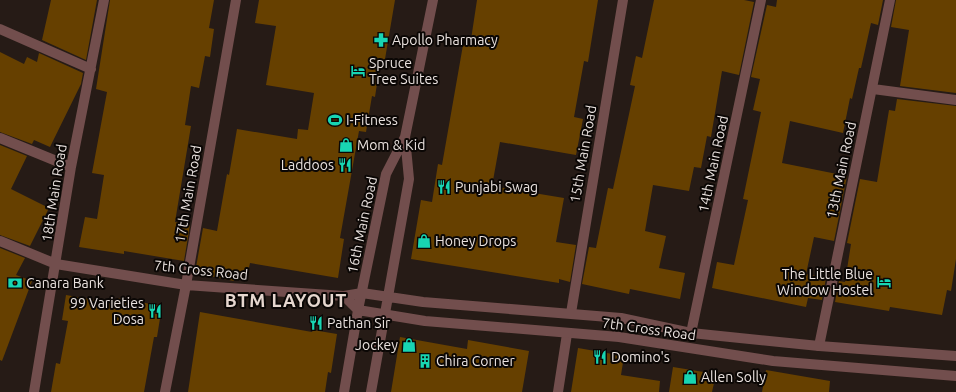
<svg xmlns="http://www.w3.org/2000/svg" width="956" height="392" font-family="Ubuntu,sans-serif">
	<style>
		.building { fill: #664000 }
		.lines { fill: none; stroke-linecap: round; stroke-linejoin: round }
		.minor { stroke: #724e4d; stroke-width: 10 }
		.tertiary { stroke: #724e4d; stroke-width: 10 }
		.labels { text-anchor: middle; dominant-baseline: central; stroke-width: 4; stroke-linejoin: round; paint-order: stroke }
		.poi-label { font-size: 14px; fill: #eae2df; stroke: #0b0705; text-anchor: start }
		.street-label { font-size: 14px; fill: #eae2df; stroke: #0b0705 }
		.district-label { font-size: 18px; font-weight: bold; letter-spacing: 1px; fill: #e6d7cf; stroke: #0b0705 }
	</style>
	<rect width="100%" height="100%" fill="#261b16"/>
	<!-- building -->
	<path class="building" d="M51,0H97L86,60L42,40Z
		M110,0H214L209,28L214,29L210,57L205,56L199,88L191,86L185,125L191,126L175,222L190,225L184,261L124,251V254L79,247L85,217L97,219L104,175L92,173L107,92L96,89Z
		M259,0H395L384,65L380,64L375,97L372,96L366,132L359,131L340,238L344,239L338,278L250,263L247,277L235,274L234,281L195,273L203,228L217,231L227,174L229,175L237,129L297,139L298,129L308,130L314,93L266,85L276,26L255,23Z
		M477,0H598L588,62L584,61L574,117L583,119L576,155L500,142L492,186L564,198L556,242L576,245L570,282L559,279V283L411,259L421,200L432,202L438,164L442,165L463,45L470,46Z
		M654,0H744L754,2L739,75L722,71L711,137L707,136L701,168L694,167L689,191L653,185L645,231L666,236L659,268L685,273L680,299L630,289L629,294L582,284L589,247L596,248L608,188L613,189L635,86L630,85L636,56L642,58Z
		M777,0H883L878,25L871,23L861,68H859L852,99L850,98L843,133L790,121L782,163L847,176L834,241L814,237L806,274L826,278L822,300L808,298L806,307L712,288L717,262L734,265L748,200L743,199L761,112L753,110L760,79L751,77L767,5L776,7Z
		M896,0H956V93L900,86L909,30L891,27Z
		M0,52L24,64L27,57L37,62L39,53L83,73L81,84L50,147L34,140L32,144L0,132Z
		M897,99L956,106V259L951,291L947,290L942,315L890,307L889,311L835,302L839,281L845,282L851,244L847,243L860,179L877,182L889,110L895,111Z
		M0,145L27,156L11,189L49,208L30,246L0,235Z
		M0,248L25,258L16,275L32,281L2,361L0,360Z
		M66,295L117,304L118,298L162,306L157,337H154L144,392H51L56,363L60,364L68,321L62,320Z
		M200,312L312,332L313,330L337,334L331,373L328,372L325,392H188Z
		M400,337L467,349L468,340L529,351L522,392H391Z
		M578,348L624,356L621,375L660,381L659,392H571Z
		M673,367L716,374L712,392H669Z
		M766,370L830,381L829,392H762Z"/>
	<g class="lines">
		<!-- minor -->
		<path class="minor" d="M0,29L91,69
			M873,89L956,100
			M0,138L71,167
			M0,241L56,264L186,285L344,296
			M571,313L623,0
			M691,333L761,0
			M819,346L890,0
			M34,392L71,167L104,0
			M165,392L186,285L236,0
			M558,392L567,334"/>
		<!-- tertiary -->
		<path class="tertiary" d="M344,296L358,310L425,321L619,337L773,361L956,376
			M344,296L362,293L423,302L621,318L691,333L819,346L956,356
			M344,392L358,310L386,174L405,137L433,0
			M371,392L409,179L405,137"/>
	</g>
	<!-- icons -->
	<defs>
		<symbol id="pharmacy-bare" viewBox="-9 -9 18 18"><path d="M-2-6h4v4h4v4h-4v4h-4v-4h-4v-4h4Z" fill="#18d5b2" stroke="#0b0705" stroke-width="2.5" paint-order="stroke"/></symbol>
		<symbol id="hotel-bare" viewBox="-9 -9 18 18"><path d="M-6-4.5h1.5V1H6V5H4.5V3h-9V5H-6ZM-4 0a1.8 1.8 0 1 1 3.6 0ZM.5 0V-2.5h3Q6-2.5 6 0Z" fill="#18d5b2" stroke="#0b0705" stroke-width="2.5" paint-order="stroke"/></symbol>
		<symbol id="stadium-bare" viewBox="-9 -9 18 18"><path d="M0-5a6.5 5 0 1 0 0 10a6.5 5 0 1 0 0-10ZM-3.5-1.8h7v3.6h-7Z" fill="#18d5b2" stroke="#0b0705" stroke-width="2.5" paint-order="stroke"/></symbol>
		<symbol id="shop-bare" viewBox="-9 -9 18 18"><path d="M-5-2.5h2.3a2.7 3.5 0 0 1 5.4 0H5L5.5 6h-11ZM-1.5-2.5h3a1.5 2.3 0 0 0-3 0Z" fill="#18d5b2" stroke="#0b0705" stroke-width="2.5" paint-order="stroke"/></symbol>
		<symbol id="restaurant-bare" viewBox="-9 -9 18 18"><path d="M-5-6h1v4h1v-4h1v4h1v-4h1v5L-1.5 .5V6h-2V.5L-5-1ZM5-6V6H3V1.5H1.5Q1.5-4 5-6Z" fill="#18d5b2" stroke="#0b0705" stroke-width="2.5" paint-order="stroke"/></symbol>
		<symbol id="bank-bare" viewBox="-9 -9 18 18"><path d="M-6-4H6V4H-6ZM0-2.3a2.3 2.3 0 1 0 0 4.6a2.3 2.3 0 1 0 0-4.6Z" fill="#18d5b2" stroke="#0b0705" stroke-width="2.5" paint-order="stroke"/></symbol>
		<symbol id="building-bare" viewBox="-9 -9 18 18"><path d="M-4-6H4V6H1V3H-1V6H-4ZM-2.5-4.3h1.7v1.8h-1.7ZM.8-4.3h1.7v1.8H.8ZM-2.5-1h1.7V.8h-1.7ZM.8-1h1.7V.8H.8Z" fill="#18d5b2" stroke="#0b0705" stroke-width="2.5" paint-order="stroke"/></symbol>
	</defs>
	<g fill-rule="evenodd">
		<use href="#pharmacy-bare" x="371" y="30" width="20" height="20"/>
		<use href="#hotel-bare" x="348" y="61" width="20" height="20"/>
		<use href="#stadium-bare" x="325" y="110" width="20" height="20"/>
		<use href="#shop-bare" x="336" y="135" width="20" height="20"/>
		<use href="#restaurant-bare" x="335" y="155" width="20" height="20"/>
		<use href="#restaurant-bare" x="434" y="177" width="20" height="20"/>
		<use href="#shop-bare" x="414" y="231" width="20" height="20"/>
		<use href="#hotel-bare" x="874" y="272" width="20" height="20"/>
		<use href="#bank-bare" x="5" y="273" width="20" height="20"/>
		<use href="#restaurant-bare" x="145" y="301" width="20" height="20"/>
		<use href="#restaurant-bare" x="306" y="313" width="20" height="20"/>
		<use href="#shop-bare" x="399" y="335" width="20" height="20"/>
		<use href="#restaurant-bare" x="590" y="347" width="20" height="20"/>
		<use href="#building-bare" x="415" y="351" width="20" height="20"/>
		<use href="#shop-bare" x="680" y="367" width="20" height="20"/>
	</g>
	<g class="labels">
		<!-- poi labels -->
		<g class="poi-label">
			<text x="392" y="40">Apollo Pharmacy</text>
			<text x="369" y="63">Spruce<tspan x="369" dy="16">Tree Suites</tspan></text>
			<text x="346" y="120">I-Fitness</text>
			<text x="357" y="145">Mom &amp; Kid</text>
			<text x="334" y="165" text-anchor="end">Laddoos</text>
			<text x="455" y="187">Punjabi Swag</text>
			<text x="435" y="241">Honey Drops</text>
			<text x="873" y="274" text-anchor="end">The Little Blue<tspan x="873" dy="16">Window Hostel</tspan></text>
			<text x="26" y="283">Canara Bank</text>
			<text x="144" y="303" text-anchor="end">99 Varieties<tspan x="144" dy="16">Dosa</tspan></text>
			<text x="327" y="323">Pathan Sir</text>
			<text x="398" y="345" text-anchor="end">Jockey</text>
			<text x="611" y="357">Domino's</text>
			<text x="436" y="361">Chira Corner</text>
			<text x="701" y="377">Allen Solly</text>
		</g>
		<!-- street labels -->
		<g class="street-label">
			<text transform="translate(583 154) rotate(-80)">15th Main Road</text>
			<text transform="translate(713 164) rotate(-78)">14th Main Road</text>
			<text transform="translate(841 170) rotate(-78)">13th Main Road</text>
			<text transform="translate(54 193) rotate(-81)">18th Main Road</text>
			<text transform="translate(188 194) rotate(-80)">17th Main Road</text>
			<text transform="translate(362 225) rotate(-78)">16th Main Road</text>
			<text transform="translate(201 270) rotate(6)">7th Cross Road</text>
			<text transform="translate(649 329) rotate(8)">7th Cross Road</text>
		</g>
		<!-- district labels -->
		<g class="district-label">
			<text x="286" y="300">BTM LAYOUT</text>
		</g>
	</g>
</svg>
